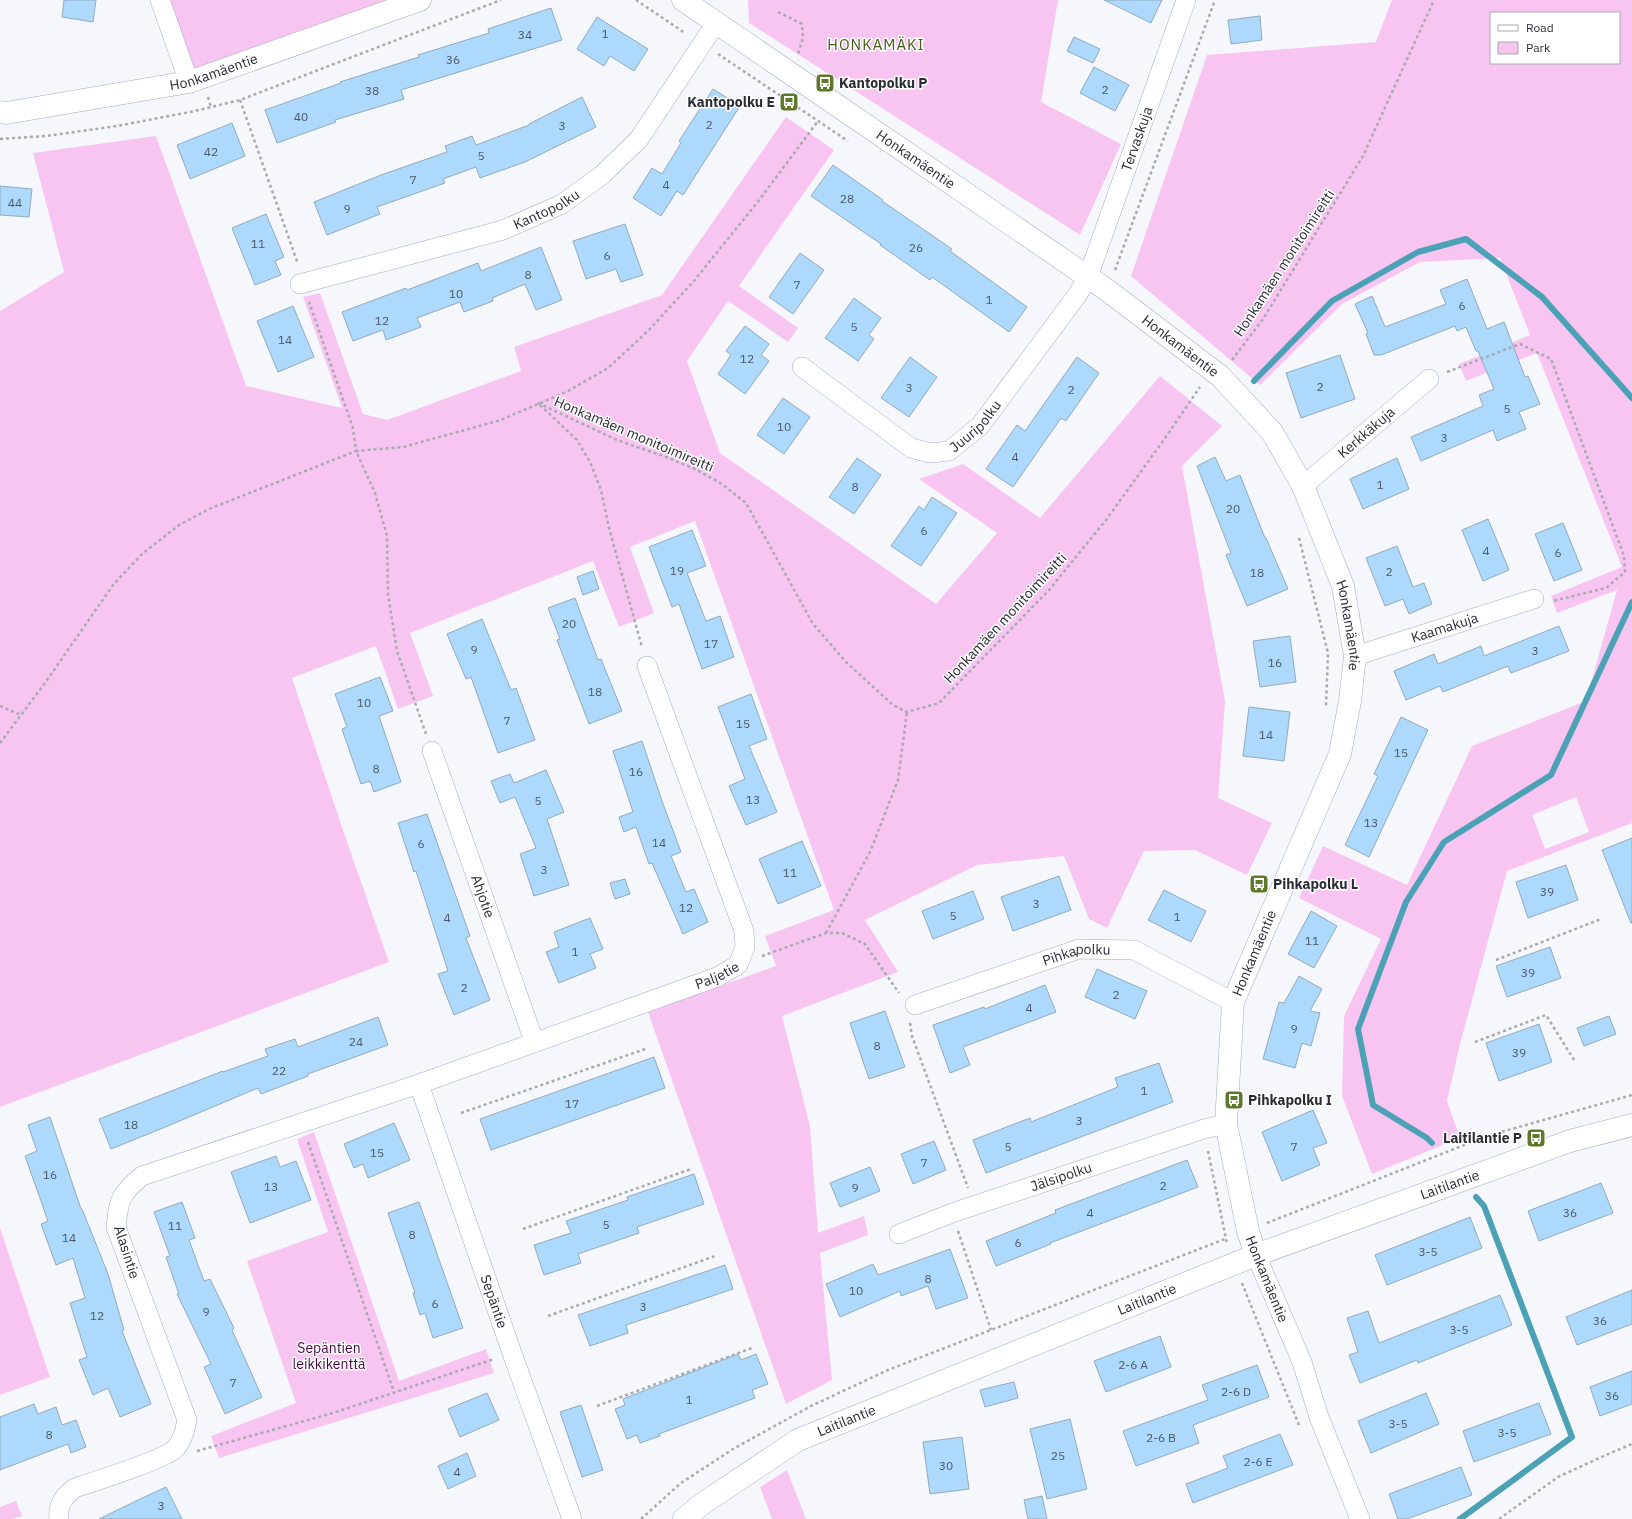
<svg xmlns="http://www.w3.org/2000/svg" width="1632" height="1519" font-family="'IBM Plex Sans',sans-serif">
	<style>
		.green { fill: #f8c5f2; fill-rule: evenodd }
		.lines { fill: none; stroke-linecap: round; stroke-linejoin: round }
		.stream { stroke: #4ba1b5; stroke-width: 6 }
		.building { fill: #add9fc; stroke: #92aabd }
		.street-casing { stroke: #a3abc5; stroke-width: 20 }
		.secondary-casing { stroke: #a3abc5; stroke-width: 23 }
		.path { stroke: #a8aab1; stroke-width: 2.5; stroke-dasharray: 3 3; stroke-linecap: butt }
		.street { stroke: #fff; stroke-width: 19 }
		.secondary { stroke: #fff; stroke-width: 22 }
		.labels { text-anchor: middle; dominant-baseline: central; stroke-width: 3; stroke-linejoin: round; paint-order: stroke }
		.number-label { font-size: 12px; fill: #4a5768 }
		.street-label { font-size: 14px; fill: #292c36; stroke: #fff }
		.poi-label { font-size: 14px; font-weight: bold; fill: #292c36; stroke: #fff; text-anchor: start }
		.park-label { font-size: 14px; fill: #450943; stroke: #fff }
		.neighbourhood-label { font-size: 15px; letter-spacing: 1px; fill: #455d15; stroke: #fff }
	</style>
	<rect width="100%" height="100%" fill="#f5f7fd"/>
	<!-- green -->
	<path class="green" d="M160,0H387L189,82Z
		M748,0H1058L1041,102L1121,144L1080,235L749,23Z
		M1392,0H1632V823L1507,871L1460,1044L1447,1101L1460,1138L1372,1174L1342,1096L1344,1016L1381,939L1299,898L1323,846L1407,885L1472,746L1586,701L1617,590L1557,613L1551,596L1622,567L1537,353L1466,381L1459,364L1530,335L1500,258L1420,262L1342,304L1260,385L1131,276L1207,55L1376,42ZM1491,13H1619V63H1491ZM1576,797L1589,832L1545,849L1532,815Z
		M786,117L834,150L739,286L798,328L788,342L728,301L687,361L720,453L936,604L997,533L919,479L963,464L1040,518L1160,376L1222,426L1182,466L1225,701L1218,798L1272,823L1247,875L1195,850L1144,851L1107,928L1089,919L1064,856L977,865L865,920L898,972L782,1016L810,1126L818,1233L864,1216L868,1235L820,1253L832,1380L786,1404L648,1012L776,966L765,936L834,910L695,521L630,547L654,613L619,627L593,561L410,633L433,696L398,709L376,646L292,678L346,839L389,962L0,1107V311L64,272L33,153L156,136L246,386L342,408L303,297L320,293L363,414L387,420L521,371L514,347L662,295Z
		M314,1132L399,1381L486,1349L494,1373L219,1458L211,1436L296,1403L247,1261L328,1232L297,1139Z
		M0,1228L50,1377L0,1395Z
		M787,1470L806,1519H772L760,1487Z
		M16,1501L22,1516L12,1519H0V1507Z"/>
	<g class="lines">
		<!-- stream -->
		<path class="stream" d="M1254,381L1332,301L1418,252L1466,239L1542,297L1632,398
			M1432,1143L1427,1138L1373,1105L1358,1029L1406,902L1444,842L1551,775L1632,602
			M1460,1519L1572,1437L1484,1206L1476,1197"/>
	</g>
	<!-- building -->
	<path class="building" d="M64,0H96L93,22L62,17Z
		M1104,0H1162L1151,23Z
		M551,8L562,40L401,90L404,99L335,120L336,122L277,143L265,110L341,83L340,82L419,57L418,55L489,33L488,29Z
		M1260,16L1262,40L1231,44L1228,20Z
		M597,17L648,49L634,71L610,56L604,66L577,49Z
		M1074,37L1100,49L1093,63L1067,51Z
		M1094,67L1129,85L1115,111L1080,93Z
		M713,89L740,106L683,195L677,191L661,216L633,198L652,168L662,174L681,143L679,141Z
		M582,97L596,127L525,162L480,178L476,167L443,179L445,183L377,207L380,214L327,235L314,202L381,175L447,152L445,146L472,136L476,145L529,125V124Z
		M232,123L245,156L190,179L177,145Z
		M833,165L883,200L882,201L952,249L950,251L1027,307L1009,332L932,277L930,280L880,245L881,244L811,196Z
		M0,186L32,189L29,217L0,215Z
		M266,214L284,257L275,261L281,275L255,285L232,228Z
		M625,224L643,275L621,282L616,269L586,279L573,241Z
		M541,247L562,300L536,310L525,284L492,298L493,301L464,312L460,302L417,318L421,327L386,340L383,330L353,341L342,312L406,288L407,290L478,263L481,271Z
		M800,253L824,270L793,314L769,297Z
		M1467,279L1487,329L1504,322L1525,377L1528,376L1540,404L1519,412L1526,429L1497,441L1493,430L1421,461L1411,437L1483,406L1479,395L1494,389L1478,351H1476L1466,327L1457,331L1455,326L1381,355H1374L1366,334L1368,333L1355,304L1372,296L1385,327L1446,304L1440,290Z
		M854,298L881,318L869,335L874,339L858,361L825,338Z
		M293,306L314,357L278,372L257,321Z
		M745,326L769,344L761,355L769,361L745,394L718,374L731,355L726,351Z
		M1340,355L1355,399L1301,418L1286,373Z
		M910,357L937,377L909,417L881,398Z
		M1077,357L1099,373L1066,421L1061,418L1013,487L986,469L1017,425L1025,431Z
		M783,398L810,417L784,454L757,435Z
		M1215,457L1226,481L1240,475L1265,538H1266L1288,589L1247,606L1226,555L1231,553L1197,466Z
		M857,458L881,475L854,514L829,497Z
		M1397,458L1409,489L1363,509L1350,479Z
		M932,497L957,513L921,566L891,546L919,506L924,510Z
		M1488,519L1509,570L1483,581L1462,530Z
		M1563,523L1582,570L1554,581L1535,534Z
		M692,530L706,566L687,573L706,621L720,616L734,657L702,669L679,604L672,607L649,547Z
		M1397,546L1413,587L1424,583L1432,604L1409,614L1403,599L1385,606L1366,558Z
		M593,571L599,589L583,595L577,577Z
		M575,598L598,660L601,659L622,711L589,724L557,640L560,639L548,608Z
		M482,619L511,690L516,688L535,740L498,753L471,677L466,679L447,634Z
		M1559,626L1569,651L1511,673L1508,666L1443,692L1440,686L1406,700L1394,671L1434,654L1438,664L1481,646L1484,656Z
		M1290,636L1296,682L1260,687L1253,641Z
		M380,677L393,711L379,716L401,782L374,792L370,781L361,784L342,729L347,727L335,694Z
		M751,694L767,739L749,746L777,812L746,825L729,786L745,779L718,707Z
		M1249,707L1290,712L1284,761L1243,756Z
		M1401,717L1428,730L1369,857L1345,845L1378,776L1374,774Z
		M642,741L662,801L681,852L671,856L686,892L694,889L708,922L683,934L652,863L649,864L636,827L624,832L619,817L633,812L613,751Z
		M546,770L564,812L547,819L569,885L534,896L520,854L536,848L515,797L500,803L491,781L510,774L514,783Z
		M427,814L470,936L466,938L490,1000L454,1015L438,974L448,971L416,871L414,872L398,823Z
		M1632,838V923H1631L1602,850Z
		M802,841L821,886L778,904L759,859Z
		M1566,865L1578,900L1528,918L1516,882Z
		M1059,876L1071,910L1013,931L1001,897Z
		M625,879L630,894L615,899L610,883Z
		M1164,890L1206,911L1191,942L1148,920Z
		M973,891L984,919L933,939L922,911Z
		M1311,911L1337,926L1314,968L1288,954Z
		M590,918L603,949L590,954L596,968L559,983L546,952L559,947L554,932Z
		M1550,947L1561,978L1507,997L1496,966Z
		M1097,969L1147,991L1135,1019L1085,997Z
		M1299,976L1322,989L1310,1011L1320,1013L1311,1046L1302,1043L1295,1068L1263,1059L1279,1002L1284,1003Z
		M1045,985L1056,1012L963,1047L970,1065L950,1073L933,1025L984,1007L985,1009Z
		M885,1011L905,1067L869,1079L850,1023Z
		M1609,1016L1616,1034L1584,1046L1577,1028Z
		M378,1017L388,1045L308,1074V1076L261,1094L258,1088L163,1128L111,1149L99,1119L223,1071V1072L268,1056L265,1049L295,1039L298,1047Z
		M1539,1024L1552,1062L1499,1081L1486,1043Z
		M654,1057L665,1088L491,1150L480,1119Z
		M1159,1063L1173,1102L986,1173L973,1140L1030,1118L1031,1122L1118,1087L1115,1078Z
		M1313,1110L1327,1143L1313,1148L1320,1165L1282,1181L1262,1132Z
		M50,1117L81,1209H82L108,1274L124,1330L122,1331L151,1404L120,1417L108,1388L93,1395L79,1360L87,1357L70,1303L85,1298L73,1258L56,1265L41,1224L48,1221L25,1156L37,1151L28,1125Z
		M394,1123L410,1160L368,1178L363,1164L354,1168L344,1144Z
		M934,1141L946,1170L913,1184L901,1154Z
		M276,1156L280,1167L296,1161L311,1200L250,1223L231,1172Z
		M1187,1160L1198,1187L1050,1243L1051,1244L996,1266L986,1241L1056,1213L1055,1210Z
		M870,1167L880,1191L840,1207L830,1183Z
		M694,1174L704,1204L637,1227L639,1233L578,1254L581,1263L544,1275L534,1245L571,1233L566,1221L628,1200L627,1197Z
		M1601,1183L1613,1213L1539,1241L1528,1211Z
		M182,1202L195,1238L189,1240L204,1281L210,1279L234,1328L232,1330L262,1397L225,1414L204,1367L211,1364L177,1294H179L166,1257L170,1256L154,1212Z
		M419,1202L463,1328L433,1338L425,1313L420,1315L413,1293H415L388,1213Z
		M1470,1217L1482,1248L1387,1285L1375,1255Z
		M950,1249L968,1298L936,1309L928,1286L901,1296L900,1291L840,1317L826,1284L873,1264L878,1275Z
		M725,1265L733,1289L626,1325L628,1333L590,1346L578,1315Z
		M1632,1290V1324L1577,1345L1566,1317Z
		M1500,1295L1512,1325L1418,1363L1417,1360L1360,1383L1349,1355L1358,1352L1347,1318L1368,1311L1379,1343Z
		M1160,1336L1171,1367L1106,1392L1094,1361Z
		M738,1354L741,1360L756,1354L768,1384L752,1390L755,1398L659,1434L660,1436L640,1443L637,1435L627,1439L615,1409L625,1405L623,1399Z
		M1257,1365L1269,1397L1193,1425L1199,1443L1136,1466L1123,1431L1208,1400L1202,1385Z
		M1632,1371V1404L1600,1416L1590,1387Z
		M1014,1382L1018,1398L985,1407L980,1390Z
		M487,1393L499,1420L460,1437L448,1409Z
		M1426,1393L1439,1424L1371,1453L1358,1421Z
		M1539,1403L1551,1434L1474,1462L1463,1431Z
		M34,1404L38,1414L56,1407L62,1425L76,1420L86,1447L71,1453L68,1444L0,1470V1417Z
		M581,1405L603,1470L582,1477L560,1412Z
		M1070,1419L1087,1489L1047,1499L1030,1429Z
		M1280,1434L1293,1465L1193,1503L1186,1484L1228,1468L1223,1456Z
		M962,1437L969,1489L930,1494L923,1442Z
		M467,1453L476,1476L448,1489L438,1466Z
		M1461,1467L1472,1495L1407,1519H1398L1389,1494Z
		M166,1487L182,1519H99L138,1500Z
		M1042,1496L1047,1519H1028L1024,1500Z"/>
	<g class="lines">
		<defs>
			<g id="street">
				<path d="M160,0L189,82"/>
				<path id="s1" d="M300,284L503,230L562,204L602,175L639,139L716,23"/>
				<path id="s2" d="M802,367L911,448L930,453L949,451L980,426L1078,294L1088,277L1186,0"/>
				<path id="s3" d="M1303,486L1429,379"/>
				<path id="s4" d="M1355,656L1534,599"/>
				<path id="s5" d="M432,751L534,1041"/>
				<path id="s6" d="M915,1005L1079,949L1134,950L1233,1002"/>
				<path id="s7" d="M419,1084L512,1353L572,1519"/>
				<path id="s8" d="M899,1234L952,1213L1204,1129L1226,1124"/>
				<path d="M1256,1255L1302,1362L1319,1417L1360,1519"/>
				<path id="s9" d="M59,1519C57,1506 64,1495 75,1488C93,1482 166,1459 176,1448C183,1439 185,1430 187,1420L116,1227C119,1199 120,1194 142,1176L419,1084L717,977L738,965L745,947L744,931L647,666"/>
			</g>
			<g id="secondary">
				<path id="s10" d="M683,0L1107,290L1220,376L1272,432L1303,486L1343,586L1355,656L1350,701L1340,754L1233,1002L1226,1124L1248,1231L1256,1255"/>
				<path id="s11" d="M0,112L6,113L189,82L420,0"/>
				<path id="s12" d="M684,1519L702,1504L798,1440L1256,1255L1570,1141L1632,1125"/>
			</g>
		</defs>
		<!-- street casing -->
		<use href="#street" class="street-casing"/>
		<!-- secondary casing -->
		<use href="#secondary" class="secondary-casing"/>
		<!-- path -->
		<path class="path" d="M636,0L685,33
			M778,12L802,24L803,38L798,54
			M718,54L848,141
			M208,97L211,107
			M240,100L298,264
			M0,139L46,136L117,126L195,111L240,100L501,0
			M1115,270L1215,0
			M1232,360L1263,319L1363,156L1434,0
			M1447,372L1520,344L1551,359L1624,556L1625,572L1606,588L1553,601
			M538,403L617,440L666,457L695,469L722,484L746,503L813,624L846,662L893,705L907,712L939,703L1049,590L1106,520L1163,441L1200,387
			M540,405L577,440L590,462L601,490L609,528L642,647
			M1299,538L1328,653L1326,707
			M0,706L21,715
			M426,734L397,651L388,594L387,536L375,493L356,451L403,447L501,420L568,391L608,368L648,331L693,282L757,203L818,121
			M0,743L45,683L113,585L142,554L179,525L209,509L356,451L353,428L309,302
			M826,933L870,852L898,780L907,712
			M762,956L826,933H842L865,944L899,993
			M1496,960L1601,919
			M910,1023L912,1036L968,1188
			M1475,1042L1546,1015L1574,1060
			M461,1113L648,1048
			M308,1142L394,1392
			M1208,1151L1227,1244
			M1267,1223L1487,1136L1632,1095
			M523,1229L691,1169
			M958,1231L991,1330
			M1242,1283L1299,1425
			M548,1316L715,1256
			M597,1406L752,1348
			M197,1451L333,1413L494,1359
			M641,1519L681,1483L733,1449L811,1406L888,1370L1225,1239
			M1499,1519L1558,1477L1606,1455L1632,1444"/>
		<!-- street -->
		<use href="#street" class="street"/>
		<!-- secondary -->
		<use href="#secondary" class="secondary"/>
	</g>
	<!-- icons -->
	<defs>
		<symbol id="bus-square" viewBox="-11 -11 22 22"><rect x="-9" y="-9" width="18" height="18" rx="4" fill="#5e792c" stroke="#fff"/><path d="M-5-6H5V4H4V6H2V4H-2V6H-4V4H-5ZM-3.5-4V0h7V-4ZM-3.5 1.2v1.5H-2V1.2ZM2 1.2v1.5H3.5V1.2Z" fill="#fff"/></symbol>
	</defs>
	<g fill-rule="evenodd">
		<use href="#bus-square" x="814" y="72" width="22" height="22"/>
		<use href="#bus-square" x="778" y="91" width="22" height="22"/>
		<use href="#bus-square" x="1248" y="873" width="22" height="22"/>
		<use href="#bus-square" x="1223" y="1089" width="22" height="22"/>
		<use href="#bus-square" x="1525" y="1127" width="22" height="22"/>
	</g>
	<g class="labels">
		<!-- number labels -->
		<g class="number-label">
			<text x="605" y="33">1</text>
			<text x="525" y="34">34</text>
			<text x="453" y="59">36</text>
			<text x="1105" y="89">2</text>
			<text x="372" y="90">38</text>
			<text x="301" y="116">40</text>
			<text x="709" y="124">2</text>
			<text x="562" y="125">3</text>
			<text x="211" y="151">42</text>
			<text x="481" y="155">5</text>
			<text x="413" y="179">7</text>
			<text x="666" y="184">4</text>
			<text x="847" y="198">28</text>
			<text x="15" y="202">44</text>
			<text x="347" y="208">9</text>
			<text x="258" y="243">11</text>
			<text x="916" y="247">26</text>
			<text x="607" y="255">6</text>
			<text x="528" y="274">8</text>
			<text x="797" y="284">7</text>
			<text x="456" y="293">10</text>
			<text x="989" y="299">1</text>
			<text x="1462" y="305">6</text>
			<text x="382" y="320">12</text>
			<text x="854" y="326">5</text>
			<text x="285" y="339">14</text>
			<text x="747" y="358">12</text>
			<text x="1320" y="386">2</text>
			<text x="909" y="387">3</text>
			<text x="1071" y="389">2</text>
			<text x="1507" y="408">5</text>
			<text x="784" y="426">10</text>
			<text x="1444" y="437">3</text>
			<text x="1015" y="456">4</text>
			<text x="1380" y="484">1</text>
			<text x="855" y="486">8</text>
			<text x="1233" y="508">20</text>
			<text x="924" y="530">6</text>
			<text x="1486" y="550">4</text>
			<text x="1558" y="552">6</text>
			<text x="677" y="570">19</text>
			<text x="1389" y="571">2</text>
			<text x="1257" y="572">18</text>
			<text x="569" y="623">20</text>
			<text x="711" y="643">17</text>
			<text x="474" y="649">9</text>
			<text x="1535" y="650">3</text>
			<text x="1275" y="662">16</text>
			<text x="595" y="691">18</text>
			<text x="364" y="702">10</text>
			<text x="507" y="720">7</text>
			<text x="743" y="723">15</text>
			<text x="1266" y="734">14</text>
			<text x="1401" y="752">15</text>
			<text x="376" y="768">8</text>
			<text x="636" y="771">16</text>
			<text x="753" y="799">13</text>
			<text x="538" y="800">5</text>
			<text x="1371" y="822">13</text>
			<text x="659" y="842">14</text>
			<text x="421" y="843">6</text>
			<text x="544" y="869">3</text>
			<text x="790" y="872">11</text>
			<text x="1547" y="891">39</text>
			<text x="1036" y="903">3</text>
			<text x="686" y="907">12</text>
			<text x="953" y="915">5</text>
			<text x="1177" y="916">1</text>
			<text x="447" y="917">4</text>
			<text x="1312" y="940">11</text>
			<text x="575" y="951">1</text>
			<text x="1528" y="972">39</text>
			<text x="464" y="987">2</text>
			<text x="1116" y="994">2</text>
			<text x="1029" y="1007">4</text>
			<text x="1294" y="1028">9</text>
			<text x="356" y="1041">24</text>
			<text x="877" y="1045">8</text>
			<text x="1519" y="1052">39</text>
			<text x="279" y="1070">22</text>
			<text x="1144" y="1090">1</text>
			<text x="572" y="1103">17</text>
			<text x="1079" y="1120">3</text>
			<text x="131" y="1124">18</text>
			<text x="1008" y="1146">5</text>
			<text x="1294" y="1146">7</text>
			<text x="377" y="1152">15</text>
			<text x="924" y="1162">7</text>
			<text x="50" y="1174">16</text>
			<text x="1163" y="1185">2</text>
			<text x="271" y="1186">13</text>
			<text x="855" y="1187">9</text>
			<text x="1090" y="1212">4</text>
			<text x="1570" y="1212">36</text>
			<text x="606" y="1224">5</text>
			<text x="175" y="1225">11</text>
			<text x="412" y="1234">8</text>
			<text x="69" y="1237">14</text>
			<text x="1018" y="1242">6</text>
			<text x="1428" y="1251">3-5</text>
			<text x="928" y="1278">8</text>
			<text x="856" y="1290">10</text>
			<text x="435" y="1303">6</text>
			<text x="643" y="1306">3</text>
			<text x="206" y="1311">9</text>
			<text x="97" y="1315">12</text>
			<text x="1600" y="1320">36</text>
			<text x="1459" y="1329">3-5</text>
			<text x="1133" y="1364">2-6 A</text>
			<text x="233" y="1382">7</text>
			<text x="1236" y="1391">2-6 D</text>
			<text x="1612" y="1395">36</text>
			<text x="689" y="1399">1</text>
			<text x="1398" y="1423">3-5</text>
			<text x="1507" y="1432">3-5</text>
			<text x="49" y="1434">8</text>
			<text x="1161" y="1437">2-6 B</text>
			<text x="1058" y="1455">25</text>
			<text x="1258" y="1461">2-6 E</text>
			<text x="946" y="1465">30</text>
			<text x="457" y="1471">4</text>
			<text x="161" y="1505">3</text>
		</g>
		<!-- street labels -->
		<g class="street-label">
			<text stroke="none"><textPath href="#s11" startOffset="218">Honkamäentie</textPath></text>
			<text stroke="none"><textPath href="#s2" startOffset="545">Tervaskuja</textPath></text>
			<text stroke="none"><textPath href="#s10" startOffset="282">Honkamäentie</textPath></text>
			<text stroke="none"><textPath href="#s1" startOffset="258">Kantopolku</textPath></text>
			<text transform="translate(1284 263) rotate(-57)">Honkamäen monitoimireitti</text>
			<text stroke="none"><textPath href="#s10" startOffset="606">Honkamäentie</textPath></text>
			<text stroke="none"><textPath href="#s2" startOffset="211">Juuripolku</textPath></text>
			<text stroke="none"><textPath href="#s3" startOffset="83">Kerkkäkuja</textPath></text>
			<text transform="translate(634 434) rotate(23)">Honkamäen monitoimireitti</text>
			<text transform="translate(1005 618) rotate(-47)">Honkamäen monitoimireitti</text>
			<text stroke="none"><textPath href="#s10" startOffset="942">Honkamäentie</textPath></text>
			<text stroke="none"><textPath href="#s4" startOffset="94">Kaamakuja</textPath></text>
			<text stroke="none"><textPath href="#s5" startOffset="154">Ahjotie</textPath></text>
			<text transform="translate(1254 953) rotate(-67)">Honkamäentie</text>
			<text stroke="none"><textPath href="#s6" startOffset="170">Pihkapolku</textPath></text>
			<text stroke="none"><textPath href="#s9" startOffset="1051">Paljetie</textPath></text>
			<text stroke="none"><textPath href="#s8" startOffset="172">Jälsipolku</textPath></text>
			<text stroke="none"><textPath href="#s12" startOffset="839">Laitilantie</textPath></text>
			<text transform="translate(127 1252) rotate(72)">Alasintie</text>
			<text transform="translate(1267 1279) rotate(68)">Honkamäentie</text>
			<text stroke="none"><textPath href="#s12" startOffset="515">Laitilantie</textPath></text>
			<text stroke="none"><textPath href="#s7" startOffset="230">Sepäntie</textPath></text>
			<text stroke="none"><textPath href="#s12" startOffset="191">Laitilantie</textPath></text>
		</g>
		<!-- poi labels -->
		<g class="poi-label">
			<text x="839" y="83">Kantopolku P</text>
			<text x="775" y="102" text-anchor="end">Kantopolku E</text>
			<text x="1273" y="884">Pihkapolku L</text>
			<text x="1248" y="1100">Pihkapolku I</text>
			<text x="1522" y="1138" text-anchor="end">Laitilantie P</text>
		</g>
		<!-- park labels -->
		<g class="park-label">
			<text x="329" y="1348">Sepäntien<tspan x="329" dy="16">leikkikenttä</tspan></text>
		</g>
		<!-- neighbourhood labels -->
		<g class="neighbourhood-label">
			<text x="876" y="44">HONKAMÄKI</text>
		</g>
	</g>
	<!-- legend -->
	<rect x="1490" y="12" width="130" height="52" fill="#ffffff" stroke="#a9abaf"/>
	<rect x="1498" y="25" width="20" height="6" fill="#ffffff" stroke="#a9abaf"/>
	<text x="1526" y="32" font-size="12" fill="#292c36">Road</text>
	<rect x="1498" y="42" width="20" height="12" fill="#f8c5f2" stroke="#a9abaf"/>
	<text x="1526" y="52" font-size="12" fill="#292c36">Park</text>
</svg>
